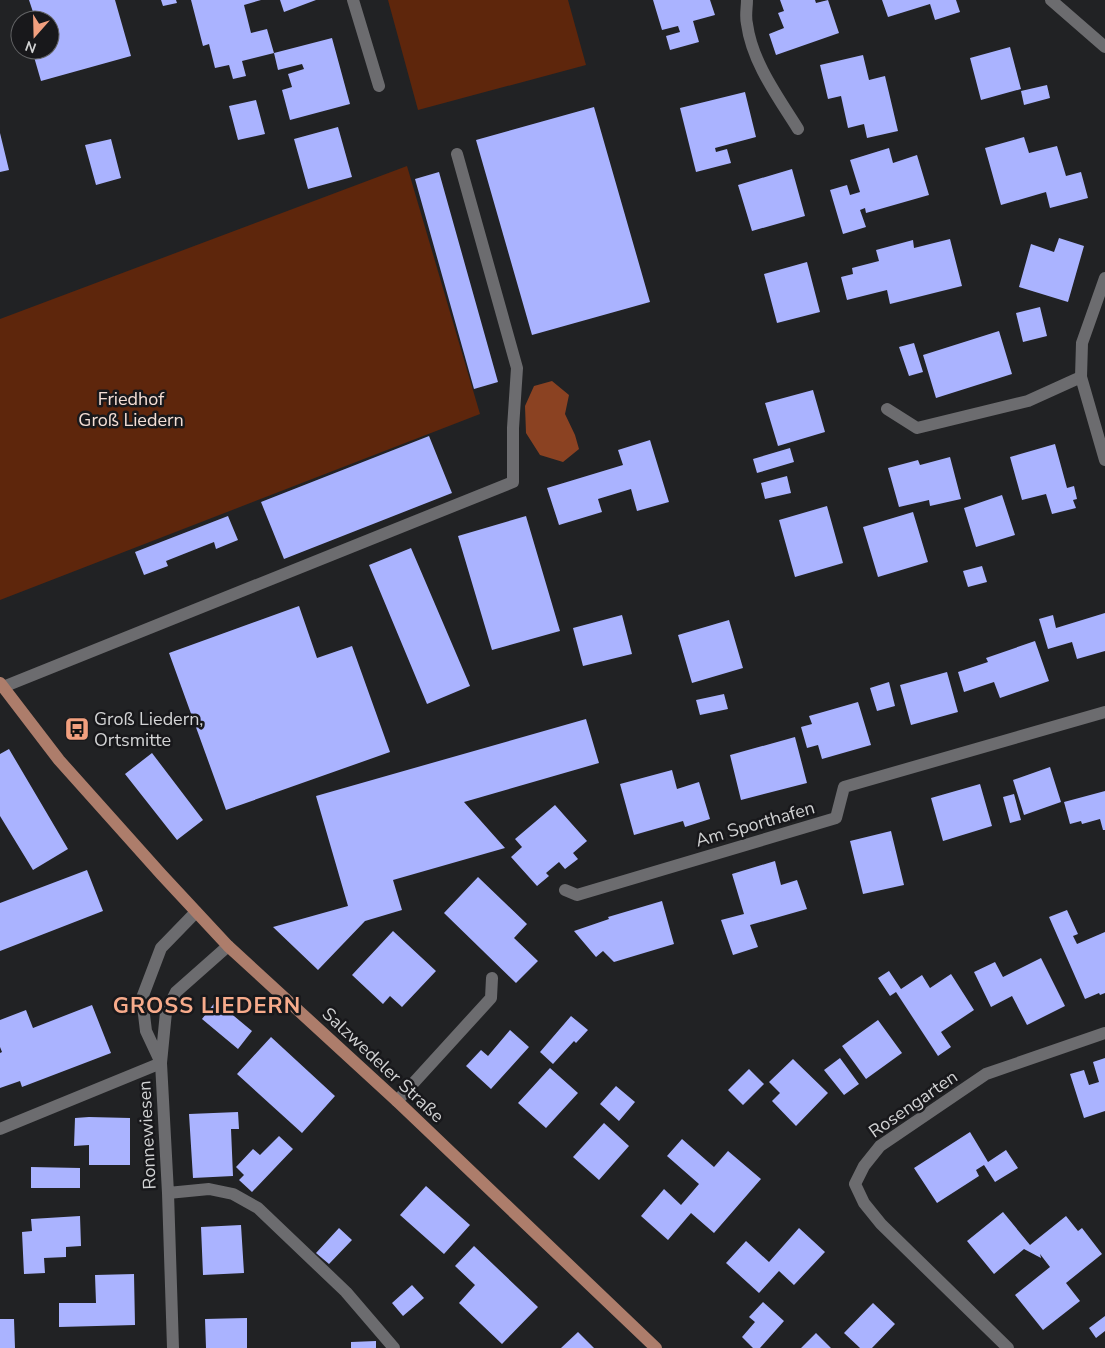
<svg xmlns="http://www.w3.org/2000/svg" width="1105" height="1348" font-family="'Nunito Sans',sans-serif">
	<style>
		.green { fill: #5e260c }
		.forest { fill: #8b4222 }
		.building { fill: #aab3ff }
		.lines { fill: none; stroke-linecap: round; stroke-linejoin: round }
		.lane { stroke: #6c6c6f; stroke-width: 12 }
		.street { stroke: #6c6c6f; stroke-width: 12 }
		.primary { stroke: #ad7d6b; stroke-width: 12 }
		.labels { text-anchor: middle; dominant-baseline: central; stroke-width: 5; stroke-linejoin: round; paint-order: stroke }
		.park-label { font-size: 18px; fill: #f4ded5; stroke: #18181b }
		.poi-label { font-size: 18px; fill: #d2d3d4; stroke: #18181b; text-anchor: start }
		.street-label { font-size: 18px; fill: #d2d3d4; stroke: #18181b }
		.district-label { font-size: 22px; font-weight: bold; letter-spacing: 1px; fill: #f7ab8b; stroke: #18181b }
	</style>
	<rect width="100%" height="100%" fill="#212224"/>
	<!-- green -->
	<path class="green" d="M388,0H568L586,65L418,110Z
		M407,166L480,414L0,600V319Z"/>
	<!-- forest -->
	<path class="forest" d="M552,381L569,395L565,414L575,435L579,449L563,462L540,455L526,433L525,406L534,386Z"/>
	<!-- building -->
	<path class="building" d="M29,0H115L131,56L41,81L32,50H50V20H23L22,15L33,12Z
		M161,0H176L177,3L163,6Z
		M191,0H261L244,5L251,33L267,29L274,53L332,38L350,104L290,120L282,90L292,87L288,74L304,69L302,64L278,70L274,53L242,61L246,76L233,79L229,65L215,68L209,44L203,46Z
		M280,0H316L284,12Z
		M653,0H710L715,15L693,21L699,42L670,50L666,36L680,32L678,26L662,30Z
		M780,0H815L816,3L828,0L839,33L776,55L769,34L784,28L778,13L784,11Z
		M882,0H956L960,12L935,20L930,4L888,17Z
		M1010,47L1021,89L981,100L970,58Z
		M863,55L869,80L885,76L898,131L867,138L864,124L848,128L841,96L828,99L820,65Z
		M1047,85L1050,98L1024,105L1021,91Z
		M745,92L756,137L715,148L716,152L727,149L731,163L696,172L680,108Z
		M256,100L265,134L238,140L229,106Z
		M594,107L650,302L532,335L476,140Z
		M338,127L352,177L308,189L294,139Z
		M0,133L9,170L0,172Z
		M1024,137L1029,153L1057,146L1066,176L1081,172L1088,198L1050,208L1046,192L1001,205L985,148Z
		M111,139L121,178L96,185L85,145Z
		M889,148L893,163L917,155L929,195L866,213L865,208L860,210L866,227L843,234L830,190L847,185L850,195L860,192L850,160Z
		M792,169L805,216L752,231L738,185Z
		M439,172L498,382L474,389L415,179Z
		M1059,238L1084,246L1068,302L1019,287L1031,244L1054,252Z
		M950,239L962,286L890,304L887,290L847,300L841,277L853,274L852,268L879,261L876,250L913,240L914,248Z
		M807,262L820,312L777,323L764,274Z
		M1040,307L1047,336L1023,342L1016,313Z
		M999,331L1012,374L936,398L923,355Z
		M914,343L923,372L909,376L899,347Z
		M813,390L825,432L778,446L765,403Z
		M429,436L452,493L284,559L261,502Z
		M650,440L669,502L637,511L631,489L598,499L602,512L559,525L547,488L623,465L618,450Z
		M1055,444L1067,488L1074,486L1077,499L1073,500L1076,508L1052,514L1046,494L1022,500L1010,457Z
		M790,448L794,462L757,473L753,459Z
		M950,457L961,499L930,506L929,500L899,507L888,468L918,460L920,465Z
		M787,476L791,493L765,499L761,483Z
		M1002,495L1015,535L976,547L964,508Z
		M827,506L843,563L795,577L779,520Z
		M913,512L928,562L878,577L863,527Z
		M228,516L238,540L216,549L214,542L166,561L168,566L144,575L135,552Z
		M526,516L560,631L492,650L458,536Z
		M411,548L470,686L427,704L369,565Z
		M982,566L987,582L968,587L963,571Z
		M299,606L317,658L352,646L390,752L226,810L169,653Z
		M1105,613V651L1077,659L1072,642L1048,649L1039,619L1053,615L1056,628Z
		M622,615L632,654L583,666L573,628Z
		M729,620L743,668L692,683L678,635Z
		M1035,641L1049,681L1000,698L994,682L964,692L958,672L988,662L986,658Z
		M947,672L958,712L911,725L900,685Z
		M889,682L895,706L877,711L870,688Z
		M724,694L728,709L700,715L696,700Z
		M858,702L871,745L822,759L818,745L807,748L801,727L812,724L809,716Z
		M586,719L599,763L464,802L505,848L393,880L402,910L365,921L318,970L273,927L348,906L316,796Z
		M795,737L807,783L741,800L730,755Z
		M9,749L68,849L33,870L0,816V754Z
		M152,753L203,820L177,840L125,774Z
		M1050,767L1061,802L1024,815L1013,780Z
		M672,770L677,789L699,782L710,819L685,827L683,821L634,835L620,784Z
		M980,784L992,826L943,841L931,798Z
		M1105,791V830H1103L1100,819L1082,824L1081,821L1070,824L1064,802Z
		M1014,794L1021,820L1010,823L1003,797Z
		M555,805L587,841L573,853L578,859L565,869L559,862L546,873L549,876L537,886L511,857L522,847L515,839Z
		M891,831L904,885L863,894L850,841Z
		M775,861L781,885L797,880L807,909L750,925L758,947L733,955L721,920L744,914L732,874Z
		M87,870L103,911L0,951V903Z
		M478,877L527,924L514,938L538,961L516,983L444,913Z
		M662,901L674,944L614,962L603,951L596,957L574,931L609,919L608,917Z
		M1067,910L1078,934L1073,936L1077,944L1105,932V993L1100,995L1099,993L1085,999L1049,917Z
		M393,931L436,971L402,1007L390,996L383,1004L352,975Z
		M1041,958L1065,1006L1027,1025L1012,996L991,1007L974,972L995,962L1003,977Z
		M889,971L901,989L922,975L930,988L951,974L974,1010L941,1032L951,1047L938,1056L896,992L890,996L878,978Z
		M216,1001L252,1031L238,1049L202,1019Z
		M92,1005L111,1053L22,1087L20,1081L0,1088V1053L2,1052L0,1047V1020L26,1010L33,1028Z
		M571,1016L588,1030L576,1043L574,1041L553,1064L540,1052Z
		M878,1020L902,1053L866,1079L842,1046Z
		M510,1030L529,1047L491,1089L466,1066L481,1050L488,1056Z
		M271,1037L335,1096L302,1133L237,1074Z
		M840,1058L859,1084L844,1095L824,1070Z
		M1105,1058V1111L1084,1118L1070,1074L1084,1070L1089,1085L1099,1082L1093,1062Z
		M793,1059L828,1093L796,1126L772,1101L780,1093L769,1082Z
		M550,1068L578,1093L546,1128L518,1103Z
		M749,1069L764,1084L743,1105L728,1090Z
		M616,1086L635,1102L619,1121L600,1104Z
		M238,1112L239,1129H231L233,1176L193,1178L189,1114Z
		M89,1117L130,1118V1165H89V1145L74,1146L75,1118Z
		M604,1123L629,1146L599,1180L573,1157Z
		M970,1132L988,1162L1006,1150L1018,1168L995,1182L984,1165L976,1170L979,1176L937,1203L914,1168Z
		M279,1136L293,1149L252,1192L239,1180L244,1175L236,1167L253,1149L260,1155Z
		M682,1139L714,1167L728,1151L761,1179L714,1233L691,1213L668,1240L641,1216L664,1189L681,1205L699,1184L667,1156Z
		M31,1167L80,1168V1188H31Z
		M426,1186L470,1225L444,1254L400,1215Z
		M1003,1212L1030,1245L1066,1216L1078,1231L1082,1228L1102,1254L1066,1283L1080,1301L1043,1330L1015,1295L1050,1267L1040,1254L1041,1258L1024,1249L994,1274L967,1241Z
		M80,1216L81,1246L66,1247V1257L44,1258L45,1273L24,1274L22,1232L32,1231L31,1219Z
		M241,1225L244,1273L203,1275L201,1227Z
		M339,1228L352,1240L329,1264L316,1253Z
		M799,1228L825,1252L794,1285L779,1271L759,1293L726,1263L746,1241L769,1262Z
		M474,1246L538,1307L502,1344L459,1303L475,1285L455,1266Z
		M134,1274L135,1325L59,1327V1303H96L95,1275Z
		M412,1285L424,1298L403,1316L392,1303Z
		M763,1302L784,1321L760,1348H753L742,1337L755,1322L749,1317Z
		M873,1303L895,1324L872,1348H860L844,1333Z
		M1105,1316V1331L1096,1338L1089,1328Z
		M247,1318V1348H206L205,1319Z
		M0,1319H14L15,1348H0Z
		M578,1332L594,1348H561Z
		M816,1333L831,1348H801Z
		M376,1341V1348H351V1342Z"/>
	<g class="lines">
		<!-- lane -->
		<path class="lane" d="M3,687L513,482V428L517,368L457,154
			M397,1101L491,998L492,978"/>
		<!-- street -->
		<path class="street" d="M353,0L379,86
			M747,0C747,8 745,16 747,24C752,62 778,97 798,129
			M1051,0L1105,47
			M1105,278L1082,343L1081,377L1105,460
			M887,409L917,428L1028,401L1081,377
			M565,890L577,895L836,818L844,787L1105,712
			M161,1063L146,1031L142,998L161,948L196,912
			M0,1129L161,1063
			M168,1193L209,1189L233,1194L258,1208L346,1292L394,1348
			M173,1348L168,1193L161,1063L166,1012L176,992L228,946
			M1008,1348L881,1224L864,1203L855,1184L864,1166L880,1146L986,1074L1105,1033"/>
		<!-- primary -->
		<path class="primary" d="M0,683L59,760L161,874L228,946L397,1101L656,1348"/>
	</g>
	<!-- icons -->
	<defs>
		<symbol id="bus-square" viewBox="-11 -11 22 22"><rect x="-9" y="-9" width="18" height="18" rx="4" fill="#f2a07f" stroke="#18181b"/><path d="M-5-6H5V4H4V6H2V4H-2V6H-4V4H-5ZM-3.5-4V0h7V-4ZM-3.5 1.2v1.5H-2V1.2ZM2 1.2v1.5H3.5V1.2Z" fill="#111"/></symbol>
	</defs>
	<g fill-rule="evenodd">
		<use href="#bus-square" x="63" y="715" width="28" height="28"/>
	</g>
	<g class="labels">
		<!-- park labels -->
		<g class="park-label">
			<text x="131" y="399">Friedhof<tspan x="131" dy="21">Groß Liedern</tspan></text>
		</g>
		<!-- poi labels -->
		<g class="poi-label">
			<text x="94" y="719">Groß Liedern,<tspan x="94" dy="21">Ortsmitte</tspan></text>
		</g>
		<!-- street labels -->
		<g class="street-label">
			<text transform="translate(755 824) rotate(-16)">Am Sporthafen</text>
			<text transform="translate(383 1065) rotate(43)">Salzwedeler Straße</text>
			<text transform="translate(913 1104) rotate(-35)">Rosengarten</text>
			<text transform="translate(147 1135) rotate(-93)">Ronnewiesen</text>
		</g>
		<!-- district labels -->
		<g class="district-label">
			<text x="207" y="1006">GROSS LIEDERN</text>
		</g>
	</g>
	<!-- north arrow -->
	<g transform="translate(35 35) rotate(200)"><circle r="24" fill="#18181b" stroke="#626365"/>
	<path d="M0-4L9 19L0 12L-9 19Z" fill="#f2a07f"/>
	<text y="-8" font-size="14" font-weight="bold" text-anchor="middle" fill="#d2d3d4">N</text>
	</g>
</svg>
